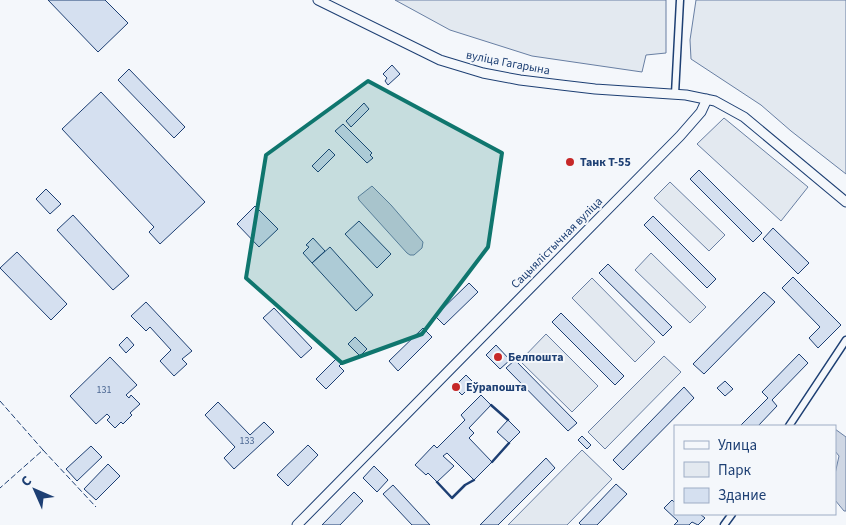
<svg xmlns="http://www.w3.org/2000/svg" width="846" height="525" font-family="'Source Sans 3',sans-serif">
	<style>
		.green { fill: #e3e9f0; stroke: #687fa3 }
		.water { fill: #cfd7e4; stroke: #687fa3 }
		.building { fill: #d5e0f0; stroke: #1d3f73 }
		.lines { fill: none; stroke-linecap: round; stroke-linejoin: round }
		.minor-casing { stroke: #1d3f73; stroke-width: 9 }
		.secondary-casing { stroke: #1d3f73; stroke-width: 11 }
		.minor { stroke: #f4f7fb; stroke-width: 6 }
		.secondary { stroke: #f4f7fb; stroke-width: 9 }
		.fence { stroke: #1d3f73; stroke-width: 1; stroke-dasharray: 6 2.5; stroke-linecap: butt }
		.wall { stroke: #1d3f73; stroke-width: 2.5 }
		.marked { fill: #0f766e; fill-opacity: 0.2; stroke: #0f766e; stroke-width: 4; stroke-linejoin: round }
		.poi-dot { fill: #c62828; stroke: #f4f7fb; stroke-width: 2 }
		.labels { text-anchor: middle; dominant-baseline: central; stroke-width: 4; stroke-linejoin: round; paint-order: stroke }
		.number-label { font-size: 10px; fill: #4b6792 }
		.street-label { font-size: 12px; fill: #1d3f73; stroke: #f4f7fb }
		.poi-label { font-size: 12px; font-weight: bold; fill: #1d3f73; stroke: #f4f7fb; text-anchor: start }
	</style>
	<rect width="100%" height="100%" fill="#f4f7fb"/>
	<!-- green -->
	<path class="green" d="M395,0H666V53L646,55L642,72L532,56L450,30Z
		M696,0H846V174L791,131L761,105L691,59L690,40Z
		M724,118L808,187L781,221L697,144Z
		M670,182L725,235L709,251L654,198Z
		M651,253L706,307L690,323L635,270Z
		M592,278L655,342L635,362L572,298Z
		M546,334L598,386L572,412L520,361Z
		M664,356L681,372L605,449L588,432Z
		M582,450L612,479L567,525H508Z"/>
	<!-- water -->
	<path class="water" d="M372,186L391,205L423,242L422,248L414,255H410L407,253L359,200L358,197Z
		M835,429L846,437V511H844L835,500V474L839,456L835,451Z"/>
	<!-- building -->
	<path class="building" d="M48,0H105L128,23L98,52Z
		M392,65L400,74L388,85L385,81L387,78L383,74Z
		M129,69L185,127L174,138L118,80Z
		M101,92L205,202L160,244L149,232L154,227L62,129Z
		M364,103L369,109L351,127L346,121Z
		M343,124L372,153L370,155L373,158L367,163L335,131Z
		M329,149L335,155L318,172L312,166Z
		M699,170L762,233L753,242L690,179Z
		M46,189L61,204L50,214L36,199Z
		M255,206L278,229L259,247L237,224Z
		M73,215L129,276L113,290L57,230Z
		M653,216L716,279L707,288L644,225Z
		M359,221L391,254L377,268L345,234Z
		M773,228L809,263L798,274L763,239Z
		M313,238L325,251L312,263L303,253L309,247L306,245Z
		M330,247L373,295L356,311L312,263Z
		M17,252L67,304L51,320L0,268Z
		M608,264L672,327L663,336L599,273Z
		M793,277L841,325L818,348L809,338L820,327L782,288Z
		M469,283L478,292L444,325L435,316Z
		M764,292L775,302L704,374L693,364Z
		M146,302L192,351L182,359L187,364L174,376L160,361L171,350L150,327L146,331L131,316Z
		M274,308L312,348L301,358L263,318Z
		M561,313L624,376L615,385L552,322Z
		M423,328L432,337L398,371L389,361Z
		M127,337L134,345L126,353L119,345Z
		M355,337L367,349L360,356L348,344Z
		M496,345L510,360L500,369L486,355Z
		M799,354L808,363L772,400L777,406L758,426H740L768,398L762,392Z
		M110,357L137,385L126,395L129,398L131,395L140,404L130,413L132,415L123,424L121,422L115,428L107,420L110,417L107,414L96,424L70,396Z
		M336,359L341,364L339,366L344,371L326,389L316,379Z
		M515,360L577,423L568,431L506,368Z
		M466,375L474,383L462,395L454,387Z
		M725,381L733,389L725,396L717,388Z
		M684,387L694,398L623,470L613,460Z
		M481,395L491,405L469,428L474,433L469,438L492,462L474,480L447,453L443,456L454,466L437,482L428,473L426,475L415,465L434,445L437,448L465,420L461,415Z
		M218,402L250,435L264,422L274,432L234,469L224,458L235,447L205,415Z
		M508,420L520,432L509,443L497,432Z
		M582,436L591,445L587,449L578,440Z
		M308,445L318,455L288,486L277,475Z
		M91,446L102,457L77,481L66,469Z
		M546,458L555,468L498,525H480Z
		M108,464L120,476L96,500L84,489Z
		M374,466L388,480L377,492L363,478Z
		M616,484L627,494L597,525H581L579,523Z
		M393,485L430,525H412L383,494Z
		M354,492L363,501L340,525H322Z
		M672,500L675,503V514H700L705,518L698,525L692,522L689,525H674L678,521L664,508Z"/>
	<g class="lines">
		<defs>
			<path id="minor" d="M675,94L680,0
				M789,426L846,340
				M724,525L732,514"/>
			<path id="secondary" d="M318,0L440,60L483,73L520,80L561,85L595,89L686,95L715,101L744,117L846,202
				M297,525L680,136L701,112L707,99"/>
		</defs>
		<!-- minor casing -->
		<use href="#minor" class="minor-casing"/>
		<!-- secondary casing -->
		<use href="#secondary" class="secondary-casing"/>
		<!-- minor -->
		<use href="#minor" class="minor"/>
		<!-- secondary -->
		<use href="#secondary" class="secondary"/>
		<!-- fence -->
		<path class="fence" d="M0,401L43,450L0,488
			M43,450L96,507"/>
		<!-- wall -->
		<path class="wall" d="M491,405L508,420
			M492,462L509,443
			M437,482L452,498L465,485L474,480"/>
	</g>
	<!-- marked area -->
	<path class="marked" d="M368,81L502,153L488,247L422,334L342,363L246,278L266,155Z"/>
	<!-- markers -->
	<g class="poi-dot">
		<circle cx="570" cy="162" r="5"/>
		<circle cx="498" cy="357" r="5"/>
		<circle cx="456" cy="387" r="5"/>
	</g>
	<g class="labels">
		<!-- number labels -->
		<g class="number-label">
			<text x="104" y="390">131</text>
			<text x="247" y="441">133</text>
		</g>
		<!-- street labels -->
		<g class="street-label">
			<text transform="translate(508 63) rotate(11)">вуліца Гагарына</text>
			<text transform="translate(557 243) rotate(-45)">Сацыялістычная вуліца</text>
		</g>
		<!-- poi labels -->
		<g class="poi-label">
			<text x="580" y="162">Танк Т-55</text>
			<text x="508" y="357">Белпошта</text>
			<text x="466" y="387">Еўрапошта</text>
		</g>
	</g>
	<!-- legend -->
	<rect x="674" y="425" width="162" height="90" fill="#f4f7fb" stroke="#9eadc5"/>
	<rect x="684" y="441" width="25" height="8" fill="#f4f7fb" stroke="#9eadc5"/>
	<text x="718" y="450" font-size="15" fill="#1d3f73">Улица</text>
	<rect x="684" y="462" width="25" height="15" fill="#e3e9f0" stroke="#9eadc5"/>
	<text x="718" y="475" font-size="15" fill="#1d3f73">Парк</text>
	<rect x="684" y="488" width="25" height="15" fill="#d5e0f0" stroke="#9eadc5"/>
	<text x="718" y="500" font-size="15" fill="#1d3f73">Здание</text>
	<!-- north arrow -->
	<g transform="translate(35 490) rotate(315)" stroke="#f4f7fb" stroke-width="4" paint-order="stroke">
	<path d="M0-4L9 19L0 12L-9 19Z" fill="#1d3f73"/>
	<text y="-8" font-size="14" font-weight="bold" text-anchor="middle" fill="#1d3f73">С</text>
	</g>
</svg>
